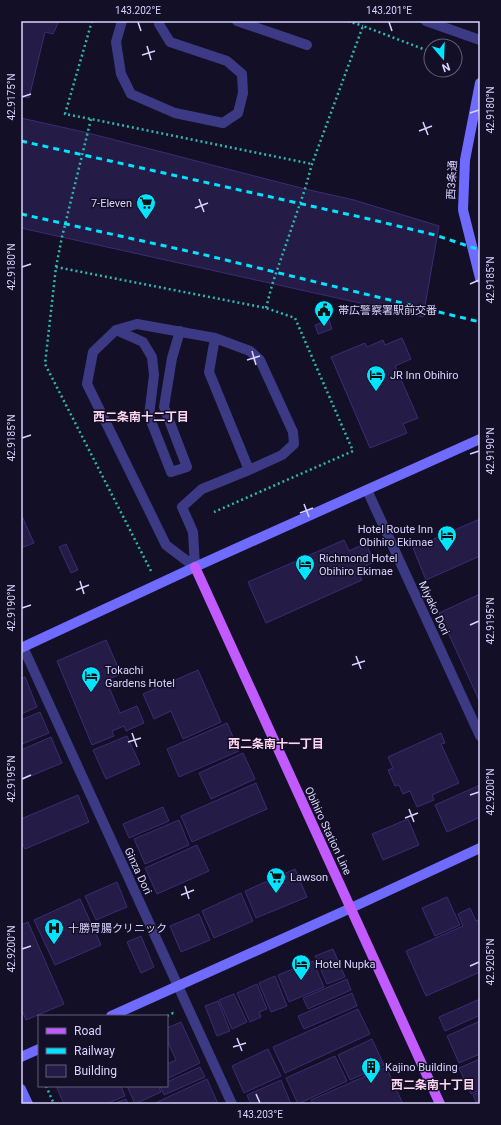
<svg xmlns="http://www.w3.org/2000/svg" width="501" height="1125" font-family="Roboto,'Noto Sans JP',sans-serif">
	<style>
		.building { fill: #241b47; stroke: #3b2d73 }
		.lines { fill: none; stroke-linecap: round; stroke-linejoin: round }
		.path { stroke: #2fb8b0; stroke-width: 2.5; stroke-dasharray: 2 3; stroke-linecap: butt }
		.lane { stroke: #3d3a85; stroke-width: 10 }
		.street { stroke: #3d3a85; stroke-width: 10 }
		.secondary { stroke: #6f6bff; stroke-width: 10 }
		.primary { stroke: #c25bff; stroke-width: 10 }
		.rail { stroke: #00e5ff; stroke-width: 3; stroke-dasharray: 6 5; stroke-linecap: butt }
		.ticks { fill: none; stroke: #d9d4ff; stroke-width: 1.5 }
		.labels { text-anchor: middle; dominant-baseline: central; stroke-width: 3; stroke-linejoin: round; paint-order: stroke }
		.street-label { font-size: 11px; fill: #d9d4ff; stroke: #130f26 }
		.poi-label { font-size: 11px; fill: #d9d4ff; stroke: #130f26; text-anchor: start }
		.neighbourhood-label { font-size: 12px; font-weight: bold; fill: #ffd6f0; stroke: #130f26 }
		.neatline { fill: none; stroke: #d9d4ff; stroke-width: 1.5 }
		.ticks-label { font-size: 10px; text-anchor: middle; fill: #d9d4ff }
	</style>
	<rect width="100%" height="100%" fill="#130f26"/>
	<!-- building -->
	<path class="building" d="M21,21H59L53,34L45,32L29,98L21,96Z
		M21,118L88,133L305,189L354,200L439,226L423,317L21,228Z
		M329,320L332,329L318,334L315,325Z
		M402,338L411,359L395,366L418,418L403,424L407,433L370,448L331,357L365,343L367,347L383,340L385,345Z
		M21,514L34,543L21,548Z
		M480,519V556L426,580L413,548Z
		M344,540L349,551L366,543L374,562L357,570L362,580L266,623L248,582Z
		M66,544L78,570L71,573L59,547Z
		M480,594V702L439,613Z
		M106,640L121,674L106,680L120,713L137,706L144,723L126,731L124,726L112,731L114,736L92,745L57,661Z
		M198,670L221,722L183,739L171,711L154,719L143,694Z
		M25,677L37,707L21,714V679Z
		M40,712L49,733L22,744L21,720Z
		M227,723L239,751L179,777L167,749Z
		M441,733L445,743L441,744L459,783L432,795L434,800L417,807L410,791L403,794L399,785L395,786L388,770L393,768L388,757Z
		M127,736L140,764L106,779L93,750Z
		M51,737L62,763L21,780V750Z
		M243,753L255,779L211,799L199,773Z
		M256,783L267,809L192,842L181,816Z
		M480,785V817L447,832L435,805Z
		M78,795L89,822L25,849L21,841V819Z
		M163,807L169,821L129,838L123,824Z
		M408,819L419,845L383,860L372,834Z
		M179,820L189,845L145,864L134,839Z
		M197,845L209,871L157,894L145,868Z
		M295,869L307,897L256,918L245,891Z
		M117,882L127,907L96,920L85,896Z
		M241,893L253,921L214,938L202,911Z
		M447,897L460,925L435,936L422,908Z
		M80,899L101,945L55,965L34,920Z
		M470,908L476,921L480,919V972L426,996L406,951L463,926L458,914Z
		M199,914L210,940L181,952L170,926Z
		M28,922L64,1004L26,1020L21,1008V925Z
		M141,936L154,967L141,973L127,942Z
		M333,949L345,977L327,984L315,956Z
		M313,961L324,987L289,1002L278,975Z
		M275,976L287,1006L271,1012L259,983Z
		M347,979L351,990L308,1009L303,998Z
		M257,984L267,1009L259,1012L261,1017L250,1022L237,993Z
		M352,993L357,1006L304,1029L298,1016Z
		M234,994L247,1022L232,1029L219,1000Z
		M480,999V1015L445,1031L439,1017Z
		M218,1001L230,1031L217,1036L205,1006Z
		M358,1009L370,1034L285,1073L273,1047Z
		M480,1021V1054L459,1063L447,1036Z
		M181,1022L200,1063L167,1079V1064L176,1060L167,1040V1028Z
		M372,1039L384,1065L350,1080L338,1055Z
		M268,1049L281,1076L244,1093L232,1066Z
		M335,1056L347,1081L298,1104L286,1078Z
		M480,1059V1090L471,1094L459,1068Z
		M200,1067L205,1077L164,1095L160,1086H167V1082Z
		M386,1067L403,1104H313L311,1100Z
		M207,1079L218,1104H153Z
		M281,1080L291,1104H251L247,1095Z
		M56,1086H121L125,1096L106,1104H64Z
		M127,1086H158L161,1092L135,1104Z
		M480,1092V1104H477L473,1095Z
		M126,1099L128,1104H113Z"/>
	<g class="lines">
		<!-- path -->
		<path class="path" d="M92,21L65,114L91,119L312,164
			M348,21L363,26
			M455,57L458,46
			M56,267L62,237L91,119
			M266,308L272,285L305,189L312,164L363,26L431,52
			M151,571L45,364L56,267L266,308L295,318L353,451L214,512
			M167,1016L173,1013L175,1014
			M46,1086L54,1104"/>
		<!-- lane -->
		<path class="lane" d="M122,21L116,42L121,74L131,94L175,113L223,123L238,113L243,93L242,74L227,61L170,42L159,24L160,21
			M237,21L307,45
			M137,324L215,338L250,351L260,360L293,432L294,444L282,455L249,470L202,489L182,507L193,532L195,567L166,545L87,384L93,352L116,330Z
			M116,330L143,342L152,357L154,375L149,416L171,472L187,467L164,407L172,358L180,331
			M215,338L209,372L249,470"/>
		<!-- street -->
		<path class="street" d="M426,21L480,40
			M367,490L480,736
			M23,647L232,1104"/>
		<!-- secondary -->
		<path class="secondary" d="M480,83L465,160L463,210L480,278
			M21,648L195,567L480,439
			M111,1016L351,908L480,848
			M21,1057L39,1049
			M21,1089L28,1104"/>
		<!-- primary -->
		<path class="primary" d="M195,567L440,1104"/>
		<!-- rail -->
		<path class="rail" d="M21,141L369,219L435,235L480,250
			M21,214L201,254L480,322"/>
	</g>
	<!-- ticks -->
	<path class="ticks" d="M138,22L141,31M389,22L392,31M147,46L151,60M142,55L155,51M22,97L31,94M470,113L479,110M423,122L428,135M419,131L432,126M199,199L204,212M195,208L208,203M22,267L31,264M470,284L479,280M252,351L256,365M247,360L260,356M22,438L31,435M470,454L479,451M304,504L309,517M300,513L313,508M80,581L84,594M76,590L89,585M22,608L31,605M470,625L479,621M356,656L361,669M352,665L365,661M132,733L137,747M128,742L141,738M22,779L31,775M470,795L479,792M409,809L414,822M405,818L418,813M185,886L189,899M181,895L194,890M22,949L31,946M470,966L479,962M237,1038L242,1051M233,1047L246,1043M256,1094L260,1103"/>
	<!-- icons -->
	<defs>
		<symbol id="supermarket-pin" viewBox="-11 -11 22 30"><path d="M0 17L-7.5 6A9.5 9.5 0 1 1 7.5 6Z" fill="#00e5ff" stroke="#130f26"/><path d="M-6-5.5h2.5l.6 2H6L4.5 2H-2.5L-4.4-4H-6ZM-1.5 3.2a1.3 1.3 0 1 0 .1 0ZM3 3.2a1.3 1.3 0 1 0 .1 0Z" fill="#111"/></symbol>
		<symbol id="civic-pin" viewBox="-11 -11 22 30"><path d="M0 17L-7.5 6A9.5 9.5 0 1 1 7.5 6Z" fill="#00e5ff" stroke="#130f26"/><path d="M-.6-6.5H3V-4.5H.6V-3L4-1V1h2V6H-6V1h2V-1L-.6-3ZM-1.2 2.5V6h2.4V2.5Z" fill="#111"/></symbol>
		<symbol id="hotel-pin" viewBox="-11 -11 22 30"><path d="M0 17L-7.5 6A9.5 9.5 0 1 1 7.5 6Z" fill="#00e5ff" stroke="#130f26"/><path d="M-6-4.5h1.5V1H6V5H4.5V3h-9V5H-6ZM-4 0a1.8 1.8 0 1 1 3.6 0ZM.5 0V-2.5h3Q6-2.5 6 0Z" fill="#111"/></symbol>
		<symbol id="hospital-pin" viewBox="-11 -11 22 30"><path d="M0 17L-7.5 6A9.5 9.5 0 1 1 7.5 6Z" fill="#00e5ff" stroke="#130f26"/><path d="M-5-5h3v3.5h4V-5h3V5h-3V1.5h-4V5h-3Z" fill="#111"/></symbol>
		<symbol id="building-pin" viewBox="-11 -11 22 30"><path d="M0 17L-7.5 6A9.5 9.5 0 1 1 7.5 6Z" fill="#00e5ff" stroke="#130f26"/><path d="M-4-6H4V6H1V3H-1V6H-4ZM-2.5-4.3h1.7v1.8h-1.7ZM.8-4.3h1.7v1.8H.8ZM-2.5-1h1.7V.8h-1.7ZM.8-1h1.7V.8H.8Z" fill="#111"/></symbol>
	</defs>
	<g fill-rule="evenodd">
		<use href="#supermarket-pin" x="135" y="192" width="22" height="30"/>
		<use href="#civic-pin" x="313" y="299" width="22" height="30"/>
		<use href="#hotel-pin" x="365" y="364" width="22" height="30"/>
		<use href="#hotel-pin" x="436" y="524" width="22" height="30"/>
		<use href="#hotel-pin" x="294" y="553" width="22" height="30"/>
		<use href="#hotel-pin" x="80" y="665" width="22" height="30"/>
		<use href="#supermarket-pin" x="265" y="866" width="22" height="30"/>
		<use href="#hospital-pin" x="43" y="917" width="22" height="30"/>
		<use href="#hotel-pin" x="290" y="953" width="22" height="30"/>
		<use href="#building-pin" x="360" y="1056" width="22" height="30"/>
	</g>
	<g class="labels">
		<!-- street labels -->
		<g class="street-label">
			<text transform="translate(452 180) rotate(-87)">西3条通</text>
			<text transform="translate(434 608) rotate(65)">Miyako Dori</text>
			<text transform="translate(328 831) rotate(65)">Obihiro Station Line</text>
			<text transform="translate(138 871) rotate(65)">Ginza Dori</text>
		</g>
		<!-- poi labels -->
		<g class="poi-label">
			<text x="132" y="203" text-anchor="end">7-Eleven</text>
			<text x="338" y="310">帯広警察署駅前交番</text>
			<text x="390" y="375">JR Inn Obihiro</text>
			<text x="433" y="529" text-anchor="end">Hotel Route Inn<tspan x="433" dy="13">Obihiro Ekimae</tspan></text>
			<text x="319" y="558">Richmond Hotel<tspan x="319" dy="13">Obihiro Ekimae</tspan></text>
			<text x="105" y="670">Tokachi<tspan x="105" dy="13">Gardens Hotel</tspan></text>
			<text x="290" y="877">Lawson</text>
			<text x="68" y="928">十勝胃腸クリニック</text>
			<text x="315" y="964">Hotel Nupka</text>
			<text x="385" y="1067">Kajino Building</text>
		</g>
		<!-- neighbourhood labels -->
		<g class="neighbourhood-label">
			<text x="141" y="417">西二条南十二丁目</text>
			<text x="276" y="744">西二条南十一丁目</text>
			<text x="433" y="1085">西二条南十丁目</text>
		</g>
	</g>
	<!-- border -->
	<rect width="501" height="1125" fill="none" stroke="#130f26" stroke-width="44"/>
	<!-- legend -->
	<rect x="38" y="1015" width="130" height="72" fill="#130f26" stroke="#625e7d"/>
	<rect x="46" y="1028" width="20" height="6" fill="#c25bff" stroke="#625e7d"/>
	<text x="74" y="1035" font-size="12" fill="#d9d4ff">Road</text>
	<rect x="46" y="1048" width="20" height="6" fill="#00e5ff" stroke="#625e7d"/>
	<text x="74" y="1055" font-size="12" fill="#d9d4ff">Railway</text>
	<rect x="46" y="1065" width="20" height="12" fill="#241b47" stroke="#625e7d"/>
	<text x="74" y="1075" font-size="12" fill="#d9d4ff">Building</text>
	<!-- north arrow -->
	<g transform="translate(443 58) rotate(161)"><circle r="19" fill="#130f26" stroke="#625e7d"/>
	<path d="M0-3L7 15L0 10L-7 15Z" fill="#00e5ff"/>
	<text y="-6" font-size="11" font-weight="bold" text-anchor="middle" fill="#d9d4ff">N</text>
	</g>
	<rect x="22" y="22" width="457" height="1081" class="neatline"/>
	<g class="ticks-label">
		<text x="138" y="14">143.202°E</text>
		<text x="389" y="14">143.201°E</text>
		<text transform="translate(11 97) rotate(-90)" y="4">42.9175°N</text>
		<text transform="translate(490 110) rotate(-90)" y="4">42.9180°N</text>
		<text transform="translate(11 267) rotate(-90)" y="4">42.9180°N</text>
		<text transform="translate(490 280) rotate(-90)" y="4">42.9185°N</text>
		<text transform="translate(11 438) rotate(-90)" y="4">42.9185°N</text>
		<text transform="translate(490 451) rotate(-90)" y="4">42.9190°N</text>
		<text transform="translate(11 608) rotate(-90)" y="4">42.9190°N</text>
		<text transform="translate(490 621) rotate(-90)" y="4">42.9195°N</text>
		<text transform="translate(11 779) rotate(-90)" y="4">42.9195°N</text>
		<text transform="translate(490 792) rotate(-90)" y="4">42.9200°N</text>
		<text transform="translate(11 949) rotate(-90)" y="4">42.9200°N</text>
		<text transform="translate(490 962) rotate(-90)" y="4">42.9205°N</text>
		<text x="260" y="1118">143.203°E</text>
	</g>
</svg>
